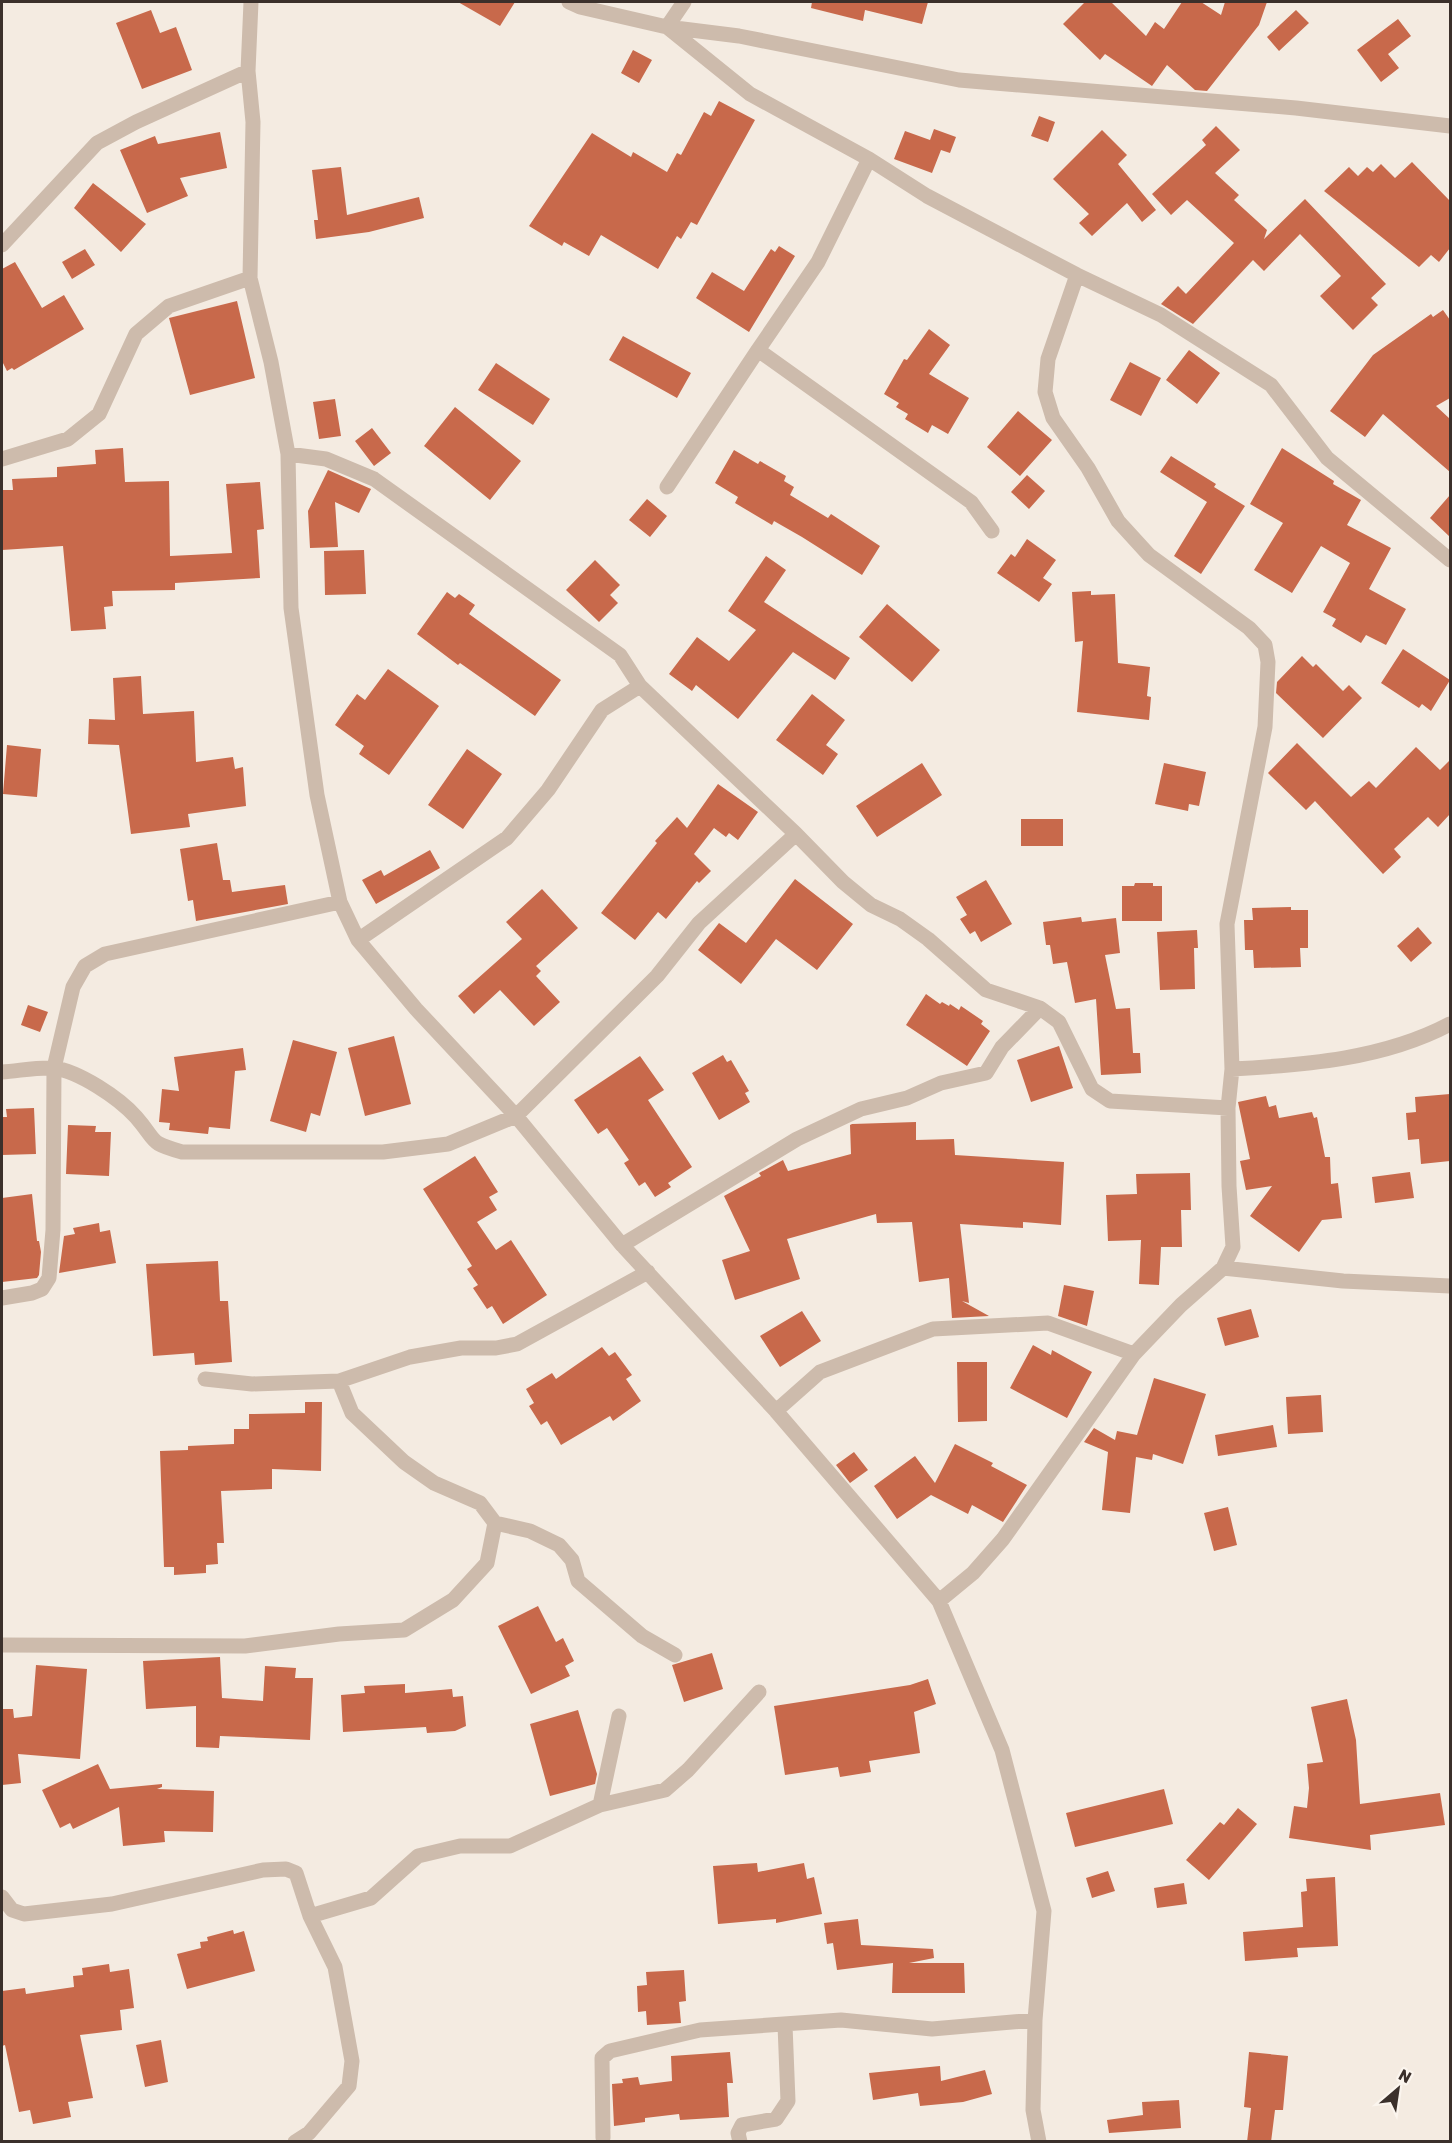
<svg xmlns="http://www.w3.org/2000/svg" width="1452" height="2143" font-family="Rubik,sans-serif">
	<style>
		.building { fill: #c8694b }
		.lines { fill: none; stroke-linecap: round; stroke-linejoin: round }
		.street { stroke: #cdbbac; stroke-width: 15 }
	</style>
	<rect width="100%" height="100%" fill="#f4ebe1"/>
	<!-- building -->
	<path class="building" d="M458,2H515L500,26Z
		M812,2H928L922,24L865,10L863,21L811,8Z
		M1085,2H1111L1146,36L1155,22L1164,29L1182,2H1201L1221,15L1225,2H1267L1259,25L1207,91L1195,90L1167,65L1152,86L1105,54L1100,60L1063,24Z
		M151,10L160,33L176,27L192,70L142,89L116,23Z
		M1296,10L1309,23L1279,51L1267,37Z
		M1398,19L1411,36L1388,54L1399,68L1381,82L1357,50Z
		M633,50L652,60L639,83L621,73Z
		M719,101L755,120L697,225L691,222L681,239L677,236L658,269L601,235L589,256L564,242L562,246L529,226L592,133L631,157L633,152L667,172L677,153L681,155L704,112L711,116Z
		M1039,116L1055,122L1048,142L1031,136Z
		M1216,126L1240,150L1215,173L1239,195L1234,200L1267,230L1264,239L1305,199L1386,284L1371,298L1378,305L1353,330L1320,296L1341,276L1300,234L1264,271L1253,260L1193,324L1161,304L1178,286L1186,294L1234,243L1187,200L1171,215L1152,194L1206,145L1202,140Z
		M934,129L956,137L950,153L941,150L932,173L894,159L905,131L930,140Z
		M1102,130L1127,155L1118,164L1156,210L1142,222L1127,203L1092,236L1079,223L1089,214L1053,179Z
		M220,132L227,168L180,178L188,196L147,213L120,150L155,136L158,144Z
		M1412,162L1450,201V248L1439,262L1431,255L1419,267L1324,191L1349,167L1358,176L1367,167L1373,172L1381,164L1395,178Z
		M341,167L347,215L419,197L424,218L369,232L316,239L314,220H318L312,170Z
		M93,183L146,224L121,252L74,208Z
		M779,246L795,256L749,332L696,298L712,272L744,291L771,249L775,252Z
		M85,249L95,265L72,279L62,262Z
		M15,262L42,308L64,295L84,329L14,370L12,368L7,371L2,361V269Z
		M237,301L255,378L190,395L169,318Z
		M1443,310L1450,320V398L1436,406L1450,419V472L1383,414L1365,437L1330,411L1373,355L1431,314L1433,317Z
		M929,329L950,345L929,374L969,398L948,434L932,425L928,433L905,419L908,414L896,407L899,403L884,394L904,359L907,360Z
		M623,336L691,373L677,398L609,360Z
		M1189,350L1220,373L1197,404L1166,380Z
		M1130,362L1161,378L1141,416L1110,400Z
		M496,363L550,399L533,425L478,390Z
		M335,399L341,436L319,439L313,402Z
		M455,407L521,461L490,500L424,446Z
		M1018,411L1052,440L1020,476L987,447Z
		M372,428L391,453L374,466L355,441Z
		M123,448L125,482L169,481L170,556L232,553L226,484L260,482L264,529L257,530L260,578L175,583V590L112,591L113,606L104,607L106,629L71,631L63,546L2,550V490H13L12,479L57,477V467L96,464L95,450Z
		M1282,448L1334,481L1333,484L1361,500L1347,525L1391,548L1369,589L1406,609L1386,645L1366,635L1361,643L1332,626L1336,619L1323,612L1350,563L1321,546L1292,593L1254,570L1283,523L1250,504Z
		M734,450L758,464L760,461L786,476L784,481L794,487L790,495L828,518L831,514L880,546L862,575L802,537L774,521L772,525L735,503L738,497L715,483Z
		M1171,456L1216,484L1214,487L1245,506L1201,574L1174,556L1207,502L1160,472Z
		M328,470L371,489L359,513L335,502L338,547L310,548L308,511Z
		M1027,475L1045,491L1029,509L1011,492Z
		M1450,495V537L1430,518Z
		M647,499L667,516L650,537L629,520Z
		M1027,539L1056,560L1043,578L1052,584L1039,602L997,573L1011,554L1015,557Z
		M364,550L366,594L325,595L324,551Z
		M766,556L786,570L764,602L850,658L835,680L793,652L738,719L696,685L692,691L669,674L697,637L729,661L756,630L728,611Z
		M595,560L620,585L610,595L618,603L599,622L566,590Z
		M1091,591V595L1115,594L1118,663L1150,667L1147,696L1151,697L1149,720L1077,712L1083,641L1075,642L1072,592Z
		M447,592L455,598L459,594L475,605L469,614L561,680L535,716L460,663L458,665L417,634Z
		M887,604L940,650L912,682L859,637Z
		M1403,649L1450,680L1431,711L1422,704L1419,708L1381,683Z
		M1302,656L1313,667L1316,664L1343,691L1349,685L1362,698L1323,738L1276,693L1277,682Z
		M388,669L439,706L389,775L359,754L364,746L335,725L357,694L365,700Z
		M141,676L143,714L194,711L196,762L233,757L235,769L243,767L246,806L188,814L190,827L131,834L119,745L88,744L89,719L115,720L113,678Z
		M812,694L845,720L826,745L838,754L823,775L776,740Z
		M1297,743L1351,797L1369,781L1376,788L1416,747L1440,770L1450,760V814L1438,827L1428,817L1394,849L1401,857L1383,874L1315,801L1306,810L1268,773Z
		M7,745L41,749L37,797L3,794Z
		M467,749L502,774L463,829L428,805Z
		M922,763L942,795L877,837L856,806Z
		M1164,763L1206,772L1199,806L1189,804L1188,811L1155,804Z
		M718,784L758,812L738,840L729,833L726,837L714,828L694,854L711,871L699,883L697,881L666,919L658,912L635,940L601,913L657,843L655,841L677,817L687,828Z
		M1021,819H1063V846H1021Z
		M217,843L223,880H230L232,892L285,885L288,904L196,921L193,900L188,901L180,849Z
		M430,850L440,868L376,904L362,880L381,870L384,876Z
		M795,879L853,924L817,970L776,939L741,984L698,950L719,923L746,943Z
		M986,880L1012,924L981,942L975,931L970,934L960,919L967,915L956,897Z
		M1135,883H1153V886H1162V921H1122V886H1134Z
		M542,889L578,928L536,966L541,971L536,976L560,1002L534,1026L500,990L474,1014L458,996L522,939L506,922Z
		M1291,907V910H1308V948H1300L1301,967L1254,968L1253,950H1245L1244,920H1253L1252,908Z
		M1081,917L1082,922L1116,918L1120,953L1105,955L1116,1009L1130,1008L1133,1053H1140L1141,1073L1101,1075L1096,999L1075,1003L1067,962L1053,964L1050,945H1046L1043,922Z
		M1418,927L1432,943L1411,962L1397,946Z
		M1197,930L1198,948H1194L1195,989L1160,990L1157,932Z
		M926,994L940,1004L942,1002L949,1006L950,1004L959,1010L961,1006L983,1021L981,1024L990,1031L967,1066L906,1025Z
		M28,1005L48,1012L40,1032L21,1025Z
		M394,1036L411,1104L365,1116L348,1048Z
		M293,1040L337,1052L320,1116L311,1113L306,1132L270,1121Z
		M1059,1046L1073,1088L1031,1102L1017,1060Z
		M243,1048L246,1070L235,1071L230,1129L209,1127L208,1134L169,1130L170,1123L159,1122L162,1089L179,1091L174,1057Z
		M723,1055L727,1062L731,1060L749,1091L745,1093L750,1102L719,1120L692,1073Z
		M640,1056L664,1090L648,1100L692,1167L668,1183L671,1187L655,1197L645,1182L639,1186L624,1163L629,1160L607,1128L598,1134L574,1100Z
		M1450,1094V1161L1421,1164L1419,1139L1408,1140L1406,1113L1416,1112L1415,1097Z
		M1266,1096L1269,1107L1276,1105L1279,1118L1312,1112L1314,1118L1317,1117L1325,1157H1330L1331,1184L1338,1183L1342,1218L1322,1220L1299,1252L1250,1216L1272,1186L1246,1190L1240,1161L1250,1159L1238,1102Z
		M34,1108L36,1154L2,1155V1117H7L6,1109Z
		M916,1122V1140L954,1139L955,1155L1064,1162L1061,1225L1023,1222V1228L960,1224L969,1303L962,1301L989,1316L952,1318L949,1278L919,1282L912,1222L877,1223L876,1214L787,1239L800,1279L735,1300L722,1260L750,1251L724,1196L761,1176L759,1173L783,1160L788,1171L851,1154L850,1125L852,1124Z
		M68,1125L96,1126L95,1132H111L109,1176L66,1174Z
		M475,1156L498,1192L489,1197L497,1210L477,1222L496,1250L511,1240L547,1295L503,1324L492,1306L487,1309L473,1288L478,1285L467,1269L472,1266L423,1189Z
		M1410,1172L1414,1198L1375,1203L1372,1177Z
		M1190,1173L1191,1210H1181L1182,1247H1161L1159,1285L1139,1284L1141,1240L1108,1241L1106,1195L1137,1194L1136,1174Z
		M32,1194L37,1241H39L41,1252L39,1275L37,1278L2,1282V1198Z
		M99,1223L100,1232L110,1230L116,1263L59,1273L64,1236L75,1234L73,1228Z
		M218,1261L220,1301H228L232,1362L195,1365L194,1353L153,1356L146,1264Z
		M1064,1285L1094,1291L1087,1326L1058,1316Z
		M1251,1309L1259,1337L1225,1346L1217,1318Z
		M802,1311L821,1341L780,1367L760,1336Z
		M1033,1345L1051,1355L1052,1350L1092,1372L1067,1418L1010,1388Z
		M602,1347L609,1356L615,1352L632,1375L626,1379L641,1401L613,1421L610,1416L561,1445L547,1421L541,1425L529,1406L534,1403L526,1389L552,1373L556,1379Z
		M957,1362H987V1421L958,1422Z
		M1154,1378L1206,1394L1183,1464L1153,1454L1152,1460L1136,1457L1130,1513L1102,1510L1108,1452L1084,1442L1094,1428L1115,1440L1117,1431L1137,1435Z
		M1321,1395L1323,1432L1288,1434L1286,1397Z
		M305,1402H322L321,1471L272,1469V1489L221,1491L224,1543H217L218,1564L206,1565V1573L174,1575V1567H164L160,1451L188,1450V1446L234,1444V1429H249V1414L305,1413Z
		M1273,1425L1277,1447L1218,1456L1215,1435Z
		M955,1444L993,1463L991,1466L1027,1485L1003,1522L972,1505L968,1514L931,1495L897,1519L874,1486L915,1456L935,1483Z
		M854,1452L868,1470L850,1483L836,1465Z
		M1228,1507L1237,1545L1214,1551L1204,1513Z
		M538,1606L556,1642L563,1638L574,1661L565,1666L570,1676L531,1694L498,1626Z
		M712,1653L723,1689L684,1702L672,1665Z
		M220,1657L222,1698L263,1701L265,1666L296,1668L295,1678H313L310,1740L220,1736L219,1748L196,1747V1706L146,1709L143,1661Z
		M36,1665L87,1669L80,1759L18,1754L21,1783L2,1785V1709H13L14,1718L32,1716Z
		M928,1679L936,1704L914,1712L920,1753L869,1761L871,1772L840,1777L838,1767L785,1775L774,1706L910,1685Z
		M405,1684V1693L452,1689L453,1697L463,1696L466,1726L455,1731L427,1733L426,1727L343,1732L341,1695L365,1693L364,1686Z
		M1347,1699L1356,1740L1360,1804L1440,1793L1445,1825L1370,1835L1371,1850L1289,1838L1294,1806L1307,1808L1309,1788L1307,1764L1323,1762L1311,1707Z
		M578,1710L597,1774L595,1784L550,1796L530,1724Z
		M98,1764L110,1789L162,1784V1787L157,1789L214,1791L213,1832L164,1831L165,1842L123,1846L119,1807L73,1829L70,1823L60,1828L42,1790Z
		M1164,1789L1173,1824L1075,1847L1066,1813Z
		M1238,1808L1257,1824L1209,1880L1186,1860L1220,1822L1224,1825Z
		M757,1863L758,1872L804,1863L807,1879L814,1877L822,1914L776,1923V1919L718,1924L713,1866Z
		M1108,1871L1115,1891L1092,1898L1086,1878Z
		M1335,1877L1338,1946L1297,1948L1298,1957L1245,1961L1243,1932L1303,1927L1301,1892L1307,1891L1306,1879Z
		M1184,1883L1187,1904L1157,1908L1154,1888Z
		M858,1919L861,1945L933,1949L934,1958L909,1963H964L965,1993H892L893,1963L837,1970L833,1943L827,1944L824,1923Z
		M233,1930L234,1934L244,1931L255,1971L187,1989L177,1954L201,1948L200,1942L208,1941L207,1937Z
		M109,1964L110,1972L129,1969L134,2008L120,2010L122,2030L80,2035L93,2098L68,2102L71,2117L33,2124L30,2110L19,2112L5,2045L2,2046V1991L25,1988L26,1994L74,1987L73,1976L83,1975L82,1968Z
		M684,1970L686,2001L679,2002L681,2023L647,2025L646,2011L638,2012L637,1986L647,1985L646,1972Z
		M161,2040L168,2082L145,2087L136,2045Z
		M730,2052L733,2083H727L729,2117L680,2120L679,2114L645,2118V2122L614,2126L612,2084L623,2083L622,2079L638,2077L640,2085L672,2081L671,2056Z
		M1249,2052L1288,2056L1283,2110H1275L1271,2142H1247L1251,2108L1244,2107Z
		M940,2066L941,2081L985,2070L992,2094L963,2102L920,2106L918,2093L873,2100L869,2073Z
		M1179,2100L1181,2128L1109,2133L1107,2120L1143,2115L1142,2102Z"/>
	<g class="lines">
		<!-- street -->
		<path class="street" d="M251,2L248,71L253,122L250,278L271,362L288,454L291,608L317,795L340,902L358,940L416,1009L516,1116L622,1245L776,1411L939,1601L1002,1750L1044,1911L1035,2020L1033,2110L1039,2142
			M569,2L580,7L667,27L739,36L959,80L1296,108L1450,126
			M684,2L667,27L750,94L869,159L927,196L1077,275L1161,315L1271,385L1327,458L1450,560
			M869,159L818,262L758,350L971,502L992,531
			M2,245L97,143L136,122L248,71
			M288,454L326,459L374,479L620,655L640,686L796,834
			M2,459L68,439L99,414L136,334L169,306L250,278
			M667,487L758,350
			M358,940L507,838L548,790L602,710L640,686
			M1232,1069C1306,1065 1384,1059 1450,1024
			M2,1072C18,1071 37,1067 53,1068C79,1071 119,1098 136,1117C158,1142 147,1142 182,1152H383L448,1144L516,1116L657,976L699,923L796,834L843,882L871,905L900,919L928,939L986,990L1040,1008L1059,1022L1092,1089L1110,1101L1228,1108
			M622,1245L797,1139L861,1109L907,1098L941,1083L986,1073L1002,1047L1040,1008
			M1223,1268L1343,1281L1450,1286
			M2,1298L32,1293L42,1289L49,1278L53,1230L54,1068L73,987L85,966L105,954L340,902
			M205,1379L252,1384L339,1381L410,1357L461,1348H496L517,1344L648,1272
			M339,1381L352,1413L404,1462L434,1483L480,1503L495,1523L530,1531L559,1545L572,1560L578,1581L642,1636L675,1655
			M776,1411L820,1372L933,1329L1048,1323L1134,1354
			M939,1601L973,1573L1003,1539L1134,1354L1181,1305L1223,1268L1233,1247L1229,1186L1228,1108L1232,1069L1227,924L1265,727L1268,662L1265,645L1249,628L1149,555L1118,521L1088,468L1053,418L1045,392L1048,359L1077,275
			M2,1645L245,1646L339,1634L404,1630L453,1600L487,1563L495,1523
			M600,1805L665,1790L688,1770L759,1692
			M2,1897L12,1910L24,1914L112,1904L263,1870L286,1869L296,1873L310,1916L335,1967L352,2061L349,2086L309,2133L295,2142
			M310,1916L371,1898L418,1856L460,1846H510L600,1805L619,1716
			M603,2138L602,2058L610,2051L700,2030L841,2020L932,2029L1035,2020
			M740,2142L738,2133L742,2125L776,2119L788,2101L785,2025"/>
	</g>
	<!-- border -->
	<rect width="1452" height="2143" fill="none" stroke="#3b302b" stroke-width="6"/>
	<!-- north arrow -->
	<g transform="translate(1398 2089) rotate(29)" stroke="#fbf5ee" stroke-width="4.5" paint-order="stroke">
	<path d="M0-4.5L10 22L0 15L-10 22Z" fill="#3b302b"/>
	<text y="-9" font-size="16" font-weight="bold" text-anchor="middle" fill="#3b302b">N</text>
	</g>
</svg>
